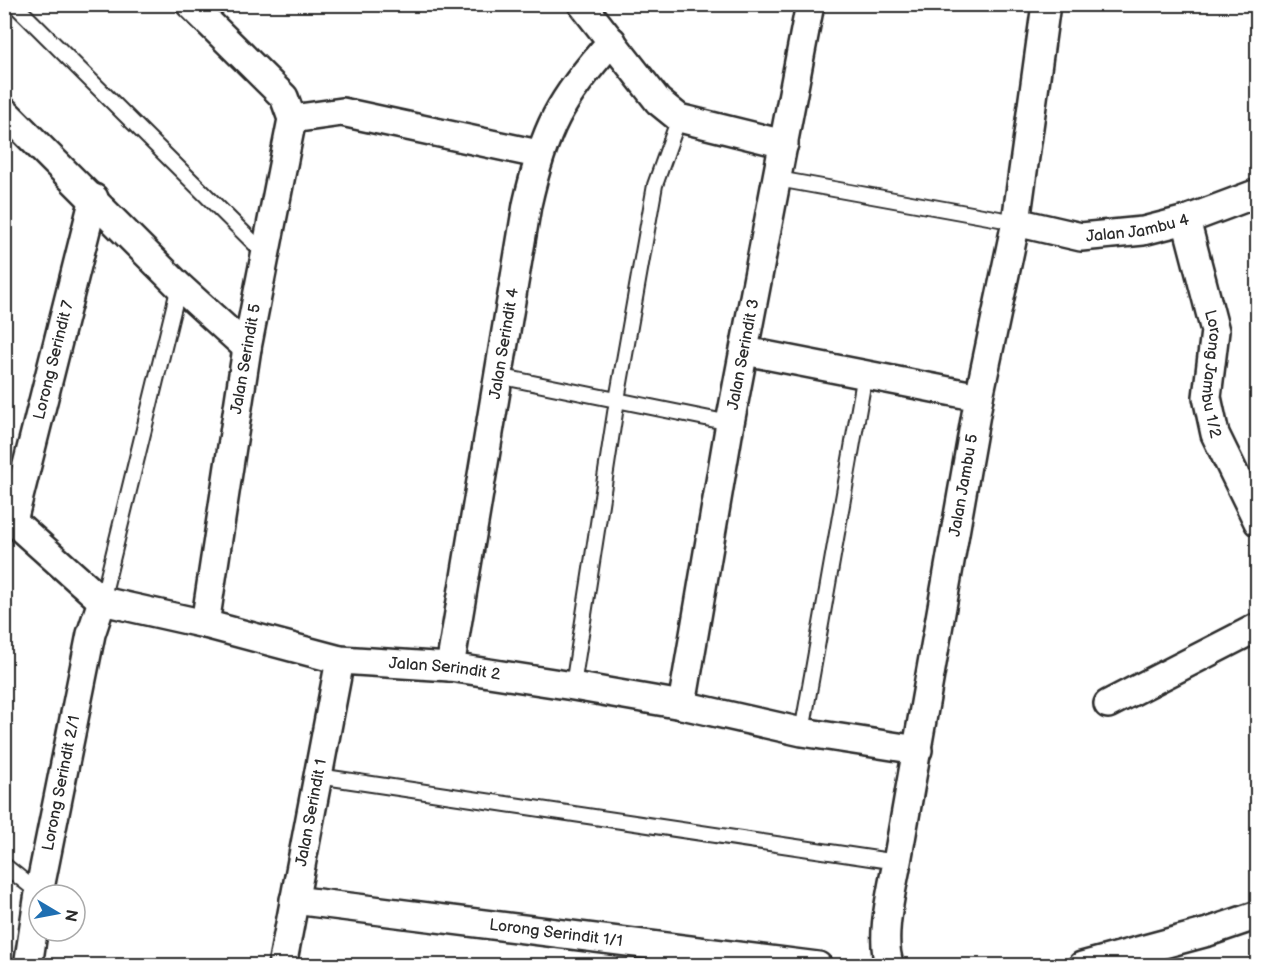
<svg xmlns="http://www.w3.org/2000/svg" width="1262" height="970" font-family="'Balsamiq Sans',sans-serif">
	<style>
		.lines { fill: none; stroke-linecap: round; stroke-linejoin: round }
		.lane-casing { stroke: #2b2b2b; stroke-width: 18 }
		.street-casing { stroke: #2b2b2b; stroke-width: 32 }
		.lane { stroke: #fff; stroke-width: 14 }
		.street { stroke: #fff; stroke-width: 27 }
		.labels { text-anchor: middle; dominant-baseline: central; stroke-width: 4.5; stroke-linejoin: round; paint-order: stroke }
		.street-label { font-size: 16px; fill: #2b2b2b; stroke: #fff }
	</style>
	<rect width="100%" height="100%" fill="#fff"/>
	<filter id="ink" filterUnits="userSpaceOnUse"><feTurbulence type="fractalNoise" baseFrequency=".0167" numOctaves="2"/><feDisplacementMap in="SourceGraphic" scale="12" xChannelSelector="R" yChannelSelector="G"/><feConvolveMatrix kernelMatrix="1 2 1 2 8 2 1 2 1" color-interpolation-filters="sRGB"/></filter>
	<g filter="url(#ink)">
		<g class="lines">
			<defs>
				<path id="lane" d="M14,4L265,254
					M778,179L1016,222
					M498,376L730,423
					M102,601L179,286
					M573,686L617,400L655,185L679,118
					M802,732L865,374
					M318,776L897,862
					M4,865L39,893"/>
				<g id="street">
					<path d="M190,4L284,97L292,119L247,348L205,624"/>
					<path d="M582,4L658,101L679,118L784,144"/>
					<path d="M4,111L179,286L247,348"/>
					<path d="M292,119L342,112L538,154"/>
					<path id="s1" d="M1186,220L1215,331L1207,397L1215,434L1258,522"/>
					<path id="s2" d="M1016,222L1081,237L1143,231L1186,220L1258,193"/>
					<path d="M745,351L979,397"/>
					<path id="s3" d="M4,513L102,601L205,624L340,660L450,667L573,686L682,705L802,732L918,750"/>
					<path id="s4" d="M13,521L94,198"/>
					<path id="s5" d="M450,667L527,205C544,129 560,99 612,41"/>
					<path d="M1108,704L1258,627"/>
					<path id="s6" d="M682,705L730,423L810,4"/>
					<path id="s7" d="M294,900L818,966"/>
					<path id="s8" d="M28,966L39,893L91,634L102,601"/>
					<path id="s9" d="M282,966L340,660"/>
					<path id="s10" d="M890,966C879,939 892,890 897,862L979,397L1016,222L1046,4"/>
					<path d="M1082,966L1208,932L1258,915"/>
				</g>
			</defs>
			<!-- lane casing -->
			<use href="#lane" class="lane-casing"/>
			<!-- street casing -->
			<use href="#street" class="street-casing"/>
			<!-- lane -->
			<use href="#lane" class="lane"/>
			<!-- street -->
			<use href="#street" class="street"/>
		</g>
	</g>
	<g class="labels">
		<!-- street labels -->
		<g class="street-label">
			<text stroke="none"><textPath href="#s2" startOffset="124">Jalan Jambu 4</textPath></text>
			<text stroke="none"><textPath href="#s5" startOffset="328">Jalan Serindit 4</textPath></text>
			<text stroke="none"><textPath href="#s6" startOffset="356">Jalan Serindit 3</textPath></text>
			<text stroke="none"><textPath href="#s4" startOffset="166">Lorong Serindit 7</textPath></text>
			<text transform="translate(246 359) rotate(-80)">Jalan Serindit 5</text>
			<text stroke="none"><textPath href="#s1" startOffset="158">Lorong Jambu 1/2</textPath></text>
			<text stroke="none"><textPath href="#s10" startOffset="488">Jalan Jambu 5</textPath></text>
			<text stroke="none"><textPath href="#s3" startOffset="482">Jalan Serindit 2</textPath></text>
			<text stroke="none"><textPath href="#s8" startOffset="186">Lorong Serindit 2/1</textPath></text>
			<text stroke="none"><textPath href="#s9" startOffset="156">Jalan Serindit 1</textPath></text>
			<text stroke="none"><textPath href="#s7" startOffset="264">Lorong Serindit 1/1</textPath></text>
		</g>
	</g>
	<!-- margin -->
	<rect width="1262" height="970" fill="none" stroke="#fff" stroke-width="24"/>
	<rect x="12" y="12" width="1238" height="946" fill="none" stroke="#2b2b2b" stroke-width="2" filter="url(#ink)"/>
	<!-- north arrow -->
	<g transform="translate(57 913) rotate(100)"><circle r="28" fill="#ffffff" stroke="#aaaaaa" stroke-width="1.5"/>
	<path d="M0-4.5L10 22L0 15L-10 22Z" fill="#1f6fb2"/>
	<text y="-9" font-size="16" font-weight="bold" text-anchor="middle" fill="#2b2b2b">N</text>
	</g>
</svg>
